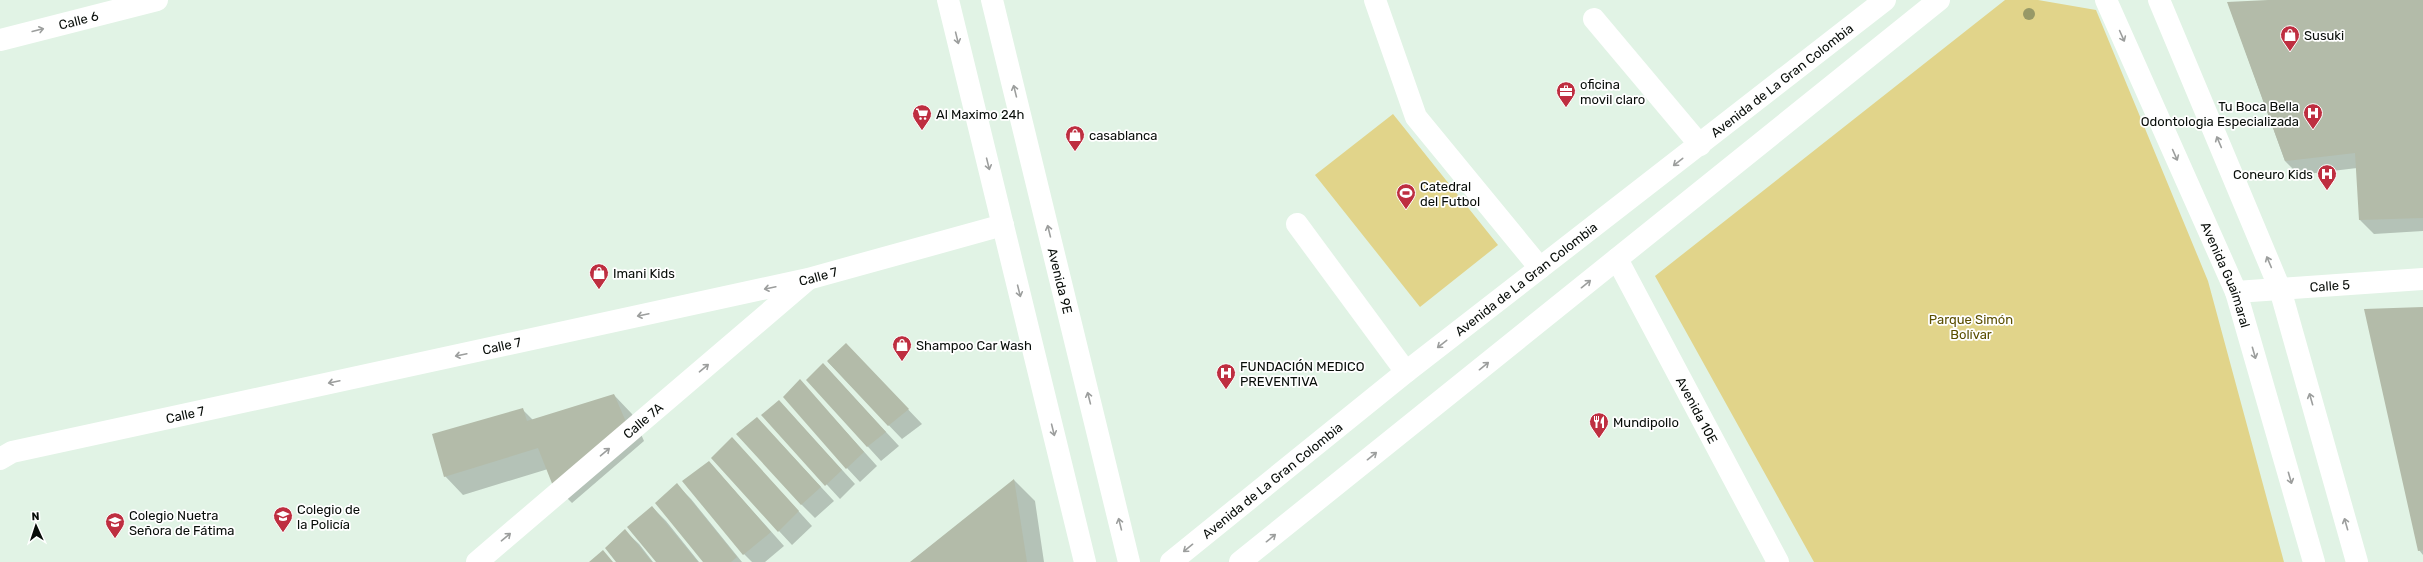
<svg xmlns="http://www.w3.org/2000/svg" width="2423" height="562" font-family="Rubik,sans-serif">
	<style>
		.green { fill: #e1d48a }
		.shadow { fill: #0003 }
		.building { fill: #b3bba9 }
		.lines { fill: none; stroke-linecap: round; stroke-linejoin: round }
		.minor { stroke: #fff; stroke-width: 22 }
		.tree { fill: #979967 }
		.oneway { stroke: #9c9e9d }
		.labels { text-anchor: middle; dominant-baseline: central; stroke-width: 3.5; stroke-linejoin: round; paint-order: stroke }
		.street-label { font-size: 13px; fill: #080d09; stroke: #fff }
		.poi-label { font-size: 13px; fill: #080d09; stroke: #fff; text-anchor: start }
		.park-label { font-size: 13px; fill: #5b4f00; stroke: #fff }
	</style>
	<rect width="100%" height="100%" fill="#e1f3e5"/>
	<!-- green -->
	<path class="green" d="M2005,0H2038L2096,10L2208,281L2284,562H1814L1655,276Z
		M1393,114L1498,245L1420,307L1315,175Z"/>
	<!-- shadow -->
	<path class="shadow" d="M2287,0H2423V231L2374,234L2360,220L2357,168L2299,175L2285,161L2228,3Z
		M2423,308V555L2419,550Z
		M860,359L922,424L902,439L828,362Z
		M823,364L899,446L881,461L807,380Z
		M800,381L877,466L860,482L847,468Z
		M614,395L632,414L644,441L572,503L554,485L548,469L463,495L445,476L522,409L533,420Z
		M779,401L855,484L840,499L763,415Z
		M757,418L834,501L815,518L801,504Z
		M732,438L812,526L792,545L779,531Z
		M709,462L784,546L765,562H752L744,554Z
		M1014,480L1035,501L1044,562H911Z
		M677,485L691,499L742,562H705Z
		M652,507L666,521L699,562H657Z
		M625,531L639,544L653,562H617Z"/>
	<!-- building -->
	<path class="building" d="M2268,0H2423V218L2359,220L2355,153L2285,161L2227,2Z
		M2423,307V550L2418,551L2364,309Z
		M846,343L909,409L888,426L827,361Z
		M823,363L886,432L867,447L806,380Z
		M800,379L864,452L846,469L783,397Z
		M614,394L626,422L553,486L538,448L444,477L432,434L523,408L527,421Z
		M779,400L842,470L825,486L761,415Z
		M757,417L821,487L801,505L736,434Z
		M732,437L799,511L778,532L711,458Z
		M709,461L771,532L743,555L682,481Z
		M1014,479L1027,562H910Z
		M677,483L737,557L731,562H703L655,503Z
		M652,506L698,562H656L627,527Z
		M625,529L652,562H616L605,548Z
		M603,550L613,562H589Z"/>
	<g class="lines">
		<!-- minor -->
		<g class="minor">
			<path d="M948,0L1085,562"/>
			<path id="s1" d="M992,0L1129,562"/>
			<path d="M1375,0L1416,117L1540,268"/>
			<path id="s2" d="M2106,0L2236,292L2314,562"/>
			<path d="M2159,0L2280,289L2357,562"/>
			<path d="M1594,19L1700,145"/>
			<path id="s3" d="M0,40L157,0"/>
			<path d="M1297,224L1406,372"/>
			<path id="s4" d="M1617,259L1778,562"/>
			<path id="s5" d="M2236,292L2423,279"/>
			<path id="s6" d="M0,459L12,452L808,279L1003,225"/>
			<path id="s7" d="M477,562L806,281"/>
			<path id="s8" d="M1171,562L1406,372L1885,0"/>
			<path d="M1240,562L1939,0"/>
		</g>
	</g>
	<!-- trees -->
	<circle class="tree" cx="2029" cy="14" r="6"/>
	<!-- one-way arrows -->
	<defs><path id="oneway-shaft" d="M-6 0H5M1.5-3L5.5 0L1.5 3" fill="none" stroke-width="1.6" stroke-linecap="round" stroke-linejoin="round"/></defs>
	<g class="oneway">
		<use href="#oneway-shaft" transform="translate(38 30) rotate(-14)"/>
		<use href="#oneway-shaft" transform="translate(2122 36) rotate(66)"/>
		<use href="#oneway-shaft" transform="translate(957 38) rotate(76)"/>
		<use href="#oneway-shaft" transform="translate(1015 91) rotate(-104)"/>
		<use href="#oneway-shaft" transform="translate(2219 142) rotate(-113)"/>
		<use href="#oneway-shaft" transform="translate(2175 155) rotate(66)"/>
		<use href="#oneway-shaft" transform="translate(1678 162) rotate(142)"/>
		<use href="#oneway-shaft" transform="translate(988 164) rotate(76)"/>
		<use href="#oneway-shaft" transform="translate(1049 231) rotate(-104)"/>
		<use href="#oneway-shaft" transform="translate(2269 262) rotate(-113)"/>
		<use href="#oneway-shaft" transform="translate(1586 284) rotate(-39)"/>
		<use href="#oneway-shaft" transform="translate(770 288) rotate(168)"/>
		<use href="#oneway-shaft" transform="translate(1019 291) rotate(76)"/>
		<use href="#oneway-shaft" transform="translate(643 315) rotate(168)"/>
		<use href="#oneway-shaft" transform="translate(1442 344) rotate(142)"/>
		<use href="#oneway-shaft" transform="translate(2254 353) rotate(74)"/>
		<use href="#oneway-shaft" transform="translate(461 355) rotate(168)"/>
		<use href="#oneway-shaft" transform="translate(1484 366) rotate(-39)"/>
		<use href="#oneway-shaft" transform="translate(704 368) rotate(-40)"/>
		<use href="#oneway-shaft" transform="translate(334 382) rotate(168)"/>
		<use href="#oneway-shaft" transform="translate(1089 398) rotate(-104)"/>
		<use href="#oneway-shaft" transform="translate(2311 399) rotate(-106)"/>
		<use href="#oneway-shaft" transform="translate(1053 430) rotate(76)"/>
		<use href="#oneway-shaft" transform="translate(605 452) rotate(-40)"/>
		<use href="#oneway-shaft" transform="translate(1372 456) rotate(-39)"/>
		<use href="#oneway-shaft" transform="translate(2290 478) rotate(74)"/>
		<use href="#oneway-shaft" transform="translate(1120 524) rotate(-104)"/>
		<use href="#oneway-shaft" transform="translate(2346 524) rotate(-106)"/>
		<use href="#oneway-shaft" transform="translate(506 537) rotate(-40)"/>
		<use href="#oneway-shaft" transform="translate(1271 538) rotate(-39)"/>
		<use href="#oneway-shaft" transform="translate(1188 548) rotate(141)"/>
	</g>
	<!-- icons -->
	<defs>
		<symbol id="shop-pin" viewBox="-11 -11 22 30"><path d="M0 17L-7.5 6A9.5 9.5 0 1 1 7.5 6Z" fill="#be2e40" stroke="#fff"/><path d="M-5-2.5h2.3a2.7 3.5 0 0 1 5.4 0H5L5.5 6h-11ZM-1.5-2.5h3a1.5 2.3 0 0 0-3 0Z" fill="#fff"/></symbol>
		<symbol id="office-pin" viewBox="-11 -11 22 30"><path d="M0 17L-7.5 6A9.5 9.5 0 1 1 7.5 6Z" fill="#be2e40" stroke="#fff"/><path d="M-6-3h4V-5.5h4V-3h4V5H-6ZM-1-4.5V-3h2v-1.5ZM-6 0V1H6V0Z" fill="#fff"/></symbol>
		<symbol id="hospital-pin" viewBox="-11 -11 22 30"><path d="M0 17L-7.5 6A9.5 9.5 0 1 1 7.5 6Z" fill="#be2e40" stroke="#fff"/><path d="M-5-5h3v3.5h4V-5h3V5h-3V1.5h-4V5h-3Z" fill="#fff"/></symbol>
		<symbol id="supermarket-pin" viewBox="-11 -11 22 30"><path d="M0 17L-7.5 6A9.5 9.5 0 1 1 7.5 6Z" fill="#be2e40" stroke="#fff"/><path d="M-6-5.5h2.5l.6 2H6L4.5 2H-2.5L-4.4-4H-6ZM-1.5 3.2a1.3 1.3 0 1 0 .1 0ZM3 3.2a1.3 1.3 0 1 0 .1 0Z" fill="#fff"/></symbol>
		<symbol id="stadium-pin" viewBox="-11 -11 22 30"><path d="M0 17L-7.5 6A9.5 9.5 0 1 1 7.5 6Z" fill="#be2e40" stroke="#fff"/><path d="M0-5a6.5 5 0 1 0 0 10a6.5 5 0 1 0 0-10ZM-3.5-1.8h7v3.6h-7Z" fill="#fff"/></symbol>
		<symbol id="restaurant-pin" viewBox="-11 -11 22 30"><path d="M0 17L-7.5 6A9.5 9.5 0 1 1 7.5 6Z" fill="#be2e40" stroke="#fff"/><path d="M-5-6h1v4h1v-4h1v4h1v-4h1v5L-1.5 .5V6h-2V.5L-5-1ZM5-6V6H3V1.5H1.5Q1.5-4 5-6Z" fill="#fff"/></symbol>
		<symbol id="school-pin" viewBox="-11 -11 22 30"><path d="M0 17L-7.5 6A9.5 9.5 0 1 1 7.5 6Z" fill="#be2e40" stroke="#fff"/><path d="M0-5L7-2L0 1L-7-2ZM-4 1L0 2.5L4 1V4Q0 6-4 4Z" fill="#fff"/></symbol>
	</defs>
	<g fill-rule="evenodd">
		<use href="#shop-pin" x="2279" y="24" width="22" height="30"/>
		<use href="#office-pin" x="1555" y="80" width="22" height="30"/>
		<use href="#hospital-pin" x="2302" y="102" width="22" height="30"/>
		<use href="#supermarket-pin" x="911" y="103" width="22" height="30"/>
		<use href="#shop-pin" x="1064" y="124" width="22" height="30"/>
		<use href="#hospital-pin" x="2316" y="163" width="22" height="30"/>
		<use href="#stadium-pin" x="1395" y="182" width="22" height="30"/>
		<use href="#shop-pin" x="588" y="262" width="22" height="30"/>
		<use href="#shop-pin" x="891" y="334" width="22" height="30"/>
		<use href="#hospital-pin" x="1215" y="362" width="22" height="30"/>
		<use href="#restaurant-pin" x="1588" y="411" width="22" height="30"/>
		<use href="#school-pin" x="272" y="505" width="22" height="30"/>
		<use href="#school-pin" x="104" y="511" width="22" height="30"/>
	</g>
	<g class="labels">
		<!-- street labels -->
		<g class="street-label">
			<text stroke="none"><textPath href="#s3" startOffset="81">Calle 6</textPath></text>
			<text stroke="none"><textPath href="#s8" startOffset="778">Avenida de La Gran Colombia</textPath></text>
			<text stroke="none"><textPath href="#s6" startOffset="839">Calle 7</textPath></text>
			<text stroke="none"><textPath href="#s2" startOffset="300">Avenida Guaimaral</textPath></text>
			<text stroke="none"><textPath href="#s8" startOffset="454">Avenida de La Gran Colombia</textPath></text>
			<text stroke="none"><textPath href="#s1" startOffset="289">Avenida 9E</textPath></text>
			<text stroke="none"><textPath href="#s5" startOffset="94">Calle 5</textPath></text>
			<text stroke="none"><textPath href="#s6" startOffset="515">Calle 7</textPath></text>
			<text stroke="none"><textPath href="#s4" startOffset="171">Avenida 10E</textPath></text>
			<text stroke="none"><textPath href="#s6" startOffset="191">Calle 7</textPath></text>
			<text stroke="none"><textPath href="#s7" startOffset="218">Calle 7A</textPath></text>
			<text stroke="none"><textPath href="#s8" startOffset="130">Avenida de La Gran Colombia</textPath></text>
		</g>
		<!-- poi labels -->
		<g class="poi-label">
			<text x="2304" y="35">Susuki</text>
			<text x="1580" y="84">oficina<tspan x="1580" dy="15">movil claro</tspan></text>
			<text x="2299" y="106" text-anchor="end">Tu Boca Bella<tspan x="2299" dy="15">Odontologia Especializada</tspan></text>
			<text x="936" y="114">Al Maximo 24h</text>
			<text x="1089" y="135">casablanca</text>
			<text x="2313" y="174" text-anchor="end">Coneuro Kids</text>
			<text x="1420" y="186">Catedral<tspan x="1420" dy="15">del Futbol</tspan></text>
			<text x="613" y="273">Imani Kids</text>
			<text x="916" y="345">Shampoo Car Wash</text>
			<text x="1240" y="366">FUNDACIÓN MEDICO<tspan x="1240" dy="15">PREVENTIVA</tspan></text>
			<text x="1613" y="422">Mundipollo</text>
			<text x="297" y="509">Colegio de<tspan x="297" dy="15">la Policía</tspan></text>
			<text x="129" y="515">Colegio Nuetra<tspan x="129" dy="15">Señora de Fátima</tspan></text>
		</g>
		<!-- park labels -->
		<g class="park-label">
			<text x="1971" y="319">Parque Simón<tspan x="1971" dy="15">Bolívar</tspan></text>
		</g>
	</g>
	<!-- north arrow -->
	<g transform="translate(36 526) rotate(357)" stroke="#ffffff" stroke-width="3" paint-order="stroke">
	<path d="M0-3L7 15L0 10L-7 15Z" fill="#080d09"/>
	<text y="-6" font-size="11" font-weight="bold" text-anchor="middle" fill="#080d09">N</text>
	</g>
</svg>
